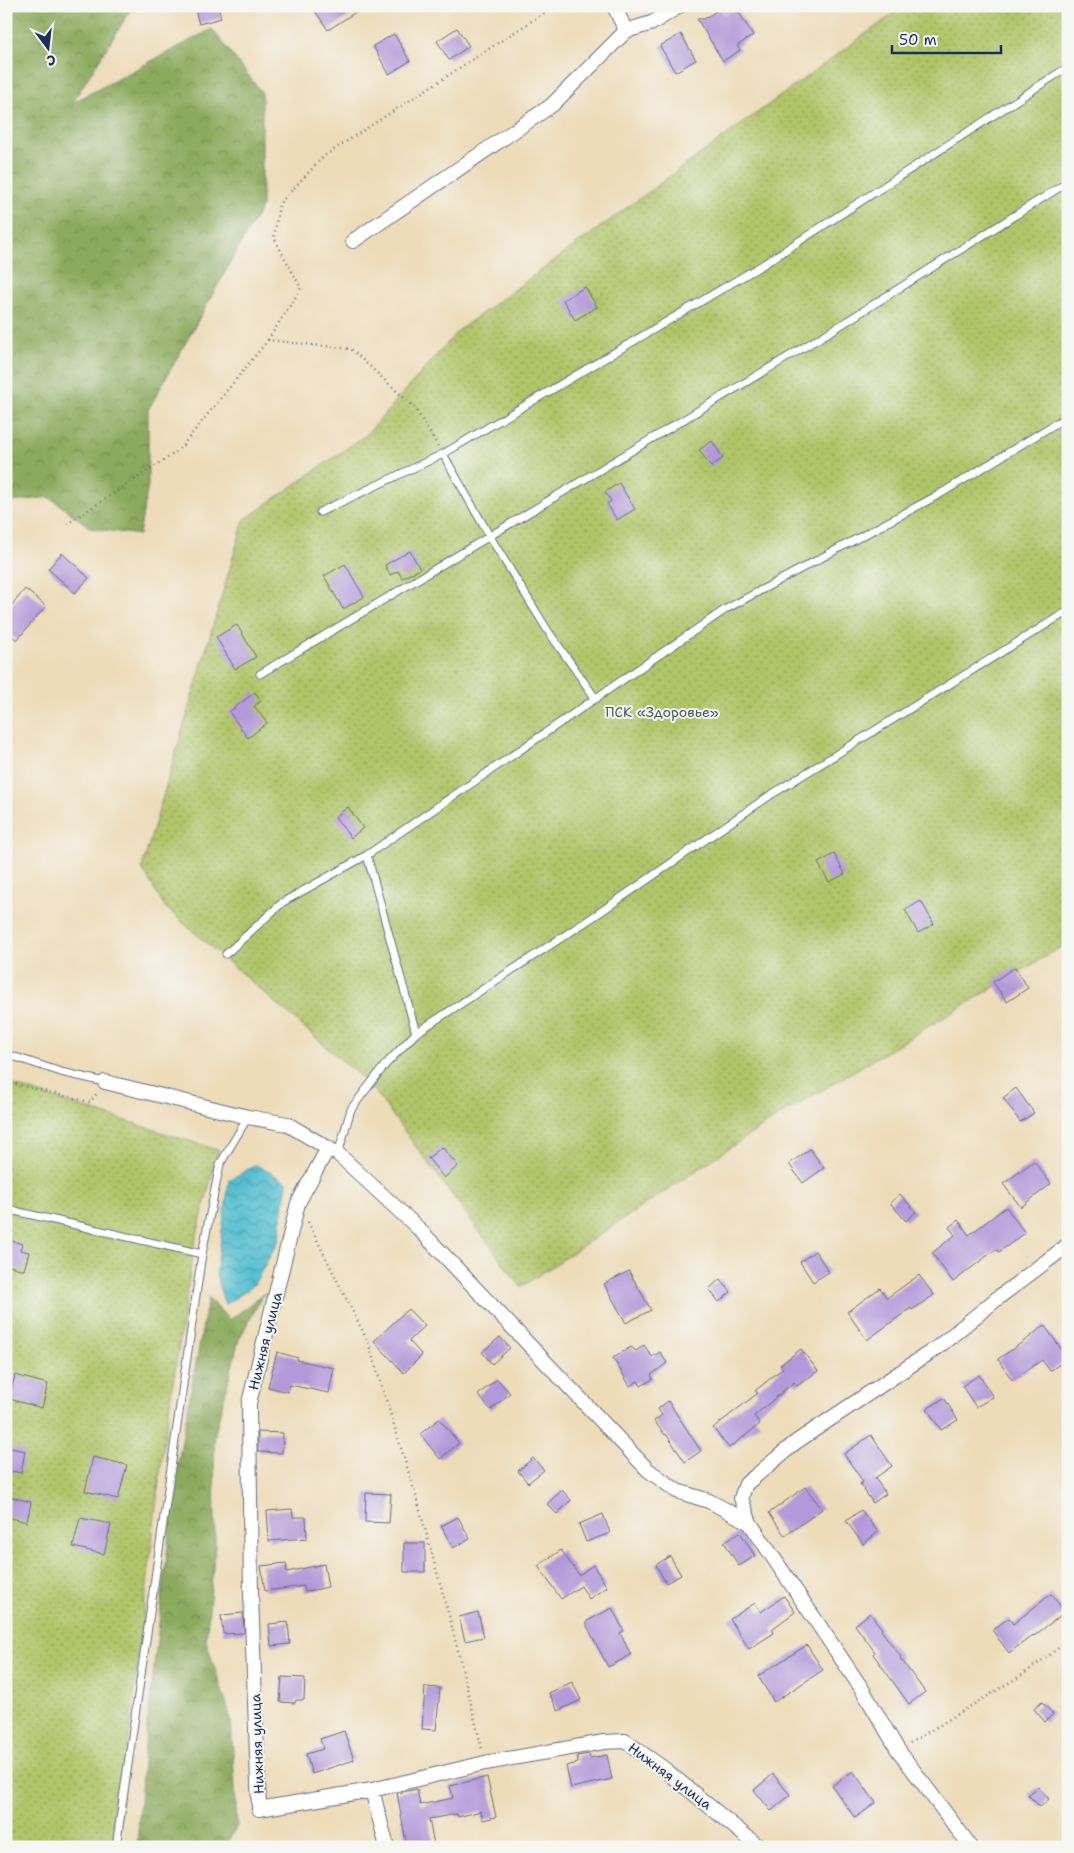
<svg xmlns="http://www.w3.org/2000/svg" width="1074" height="1853" font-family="'Shantell Sans',sans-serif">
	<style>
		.green { fill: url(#green-dots); stroke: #667a64 }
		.forest { fill: url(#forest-crowns); stroke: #546c5e }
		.water { fill: url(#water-waves); stroke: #387797 }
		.building { fill: #b399d9 }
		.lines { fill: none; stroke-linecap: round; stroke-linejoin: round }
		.lane-casing { stroke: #656c7e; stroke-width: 9 }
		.street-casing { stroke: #656c7e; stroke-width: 16 }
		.path { stroke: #656c7e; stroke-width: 2.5; stroke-dasharray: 1 4; stroke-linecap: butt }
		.lane { stroke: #fff; stroke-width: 7 }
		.street { stroke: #fff; stroke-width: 14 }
		.labels { text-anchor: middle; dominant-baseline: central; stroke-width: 4; stroke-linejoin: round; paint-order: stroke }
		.park-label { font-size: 14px; fill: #485c61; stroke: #f6f6f2 }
		.street-label { font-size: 14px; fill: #1b2f5e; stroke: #f6f6f2 }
	</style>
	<defs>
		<pattern id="green-dots" width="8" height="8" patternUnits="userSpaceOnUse" patternTransform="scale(1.25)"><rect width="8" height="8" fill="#b1c569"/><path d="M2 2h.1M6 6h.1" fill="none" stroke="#8fa05a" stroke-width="1.8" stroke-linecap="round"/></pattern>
		<pattern id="forest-crowns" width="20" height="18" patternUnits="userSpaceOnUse" patternTransform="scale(1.25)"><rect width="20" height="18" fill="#8caa5d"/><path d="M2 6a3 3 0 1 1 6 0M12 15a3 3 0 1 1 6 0" fill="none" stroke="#728b50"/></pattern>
		<pattern id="water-waves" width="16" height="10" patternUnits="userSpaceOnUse" patternTransform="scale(1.25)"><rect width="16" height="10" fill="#54bfd0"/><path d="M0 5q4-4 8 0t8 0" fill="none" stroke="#459cac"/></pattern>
	</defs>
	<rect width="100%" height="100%" fill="#f6f6f2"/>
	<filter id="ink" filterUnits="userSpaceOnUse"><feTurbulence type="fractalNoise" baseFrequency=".02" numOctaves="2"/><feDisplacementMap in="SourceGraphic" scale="10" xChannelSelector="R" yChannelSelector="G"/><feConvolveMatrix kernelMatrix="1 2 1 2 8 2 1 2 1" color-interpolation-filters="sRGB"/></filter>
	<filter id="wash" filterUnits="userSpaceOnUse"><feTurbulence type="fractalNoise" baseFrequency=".0096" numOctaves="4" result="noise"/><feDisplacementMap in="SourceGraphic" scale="20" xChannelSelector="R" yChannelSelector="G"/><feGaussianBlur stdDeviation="1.12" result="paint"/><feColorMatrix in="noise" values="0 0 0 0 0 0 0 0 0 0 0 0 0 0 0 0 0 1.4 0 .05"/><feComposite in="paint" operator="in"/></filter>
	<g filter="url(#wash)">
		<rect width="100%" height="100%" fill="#eedcb9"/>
		<!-- green -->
		<path class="green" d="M904,6H1068V943L764,1125L521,1287L369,1084L164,906L142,868L244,520L366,435L459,330Z
			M6,1083L218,1150L194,1247L163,1448L116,1847H6Z"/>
		<!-- forest -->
		<path class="forest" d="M6,6H133L72,103L212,29L262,93V206L148,410V485L139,535L91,528L49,497L6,503Z
			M264,1293L239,1339L214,1437L215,1546L206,1641L231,1719L237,1826L224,1847H137L143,1762L177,1468L208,1298L230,1320Z"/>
		<!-- water -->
		<path class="water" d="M256,1165L287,1182L279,1240L253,1286L225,1305L216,1275L229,1180Z"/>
		<g id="blocks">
			<!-- building -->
			<path class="building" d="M194,6H218L221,18L199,24Z
				M322,6H365L328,30L315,11Z
				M721,8L725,14L736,8L753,35L737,46L740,50L723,61L697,19H704Z
				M457,28L469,46L449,60L437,41Z
				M394,34L410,61L389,74L373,46Z
				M681,34L696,60L675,72L660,46Z
				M585,287L597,307L575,320L563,300Z
				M712,441L723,458L711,467L699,450Z
				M619,483L635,509L617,520L607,504L611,501L605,492Z
				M410,551L420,569L402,578L398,571L390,575L385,565Z
				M62,553L89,578L75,593L48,569Z
				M345,564L364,597L343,609L324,576Z
				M25,589L46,606L17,640L6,631V612Z
				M237,625L256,657L235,669L216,637Z
				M255,692L261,701L254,706L267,723L248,738L229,712Z
				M348,807L363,828L351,838L335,817Z
				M834,854L845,874L829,882L818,863Z
				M921,901L934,924L918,933L905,910Z
				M1015,967L1028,988L1007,1002L993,982Z
				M1016,1088L1034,1113L1020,1122L1003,1098Z
				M442,1147L458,1166L444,1178L428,1158Z
				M810,1149L824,1168L803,1183L789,1164Z
				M1034,1161L1051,1184L1021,1207L1003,1184Z
				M900,1194L916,1212L906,1221L890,1203Z
				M1006,1207L1025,1233L999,1252L996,1249L953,1282L932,1253L955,1235L949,1227L958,1220L969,1235Z
				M6,1239L22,1244L20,1250L29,1252L24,1270L6,1265Z
				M815,1251L829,1272L813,1282L800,1262Z
				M629,1271L651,1310L626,1323L604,1284Z
				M919,1275L934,1295L912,1310L911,1308L867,1340L847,1312L880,1288L887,1298Z
				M720,1279L731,1292L719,1302L709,1289Z
				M408,1309L425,1326L409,1341L422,1355L404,1373L374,1341Z
				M1044,1325L1068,1358L1050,1371L1042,1360L1012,1380L998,1359L1030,1337Z
				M500,1337L510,1348L492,1364L482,1352Z
				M644,1345L652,1357L660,1352L667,1363L651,1375L653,1379L641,1386L638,1381L630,1386L613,1358L631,1347L636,1351Z
				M801,1349L818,1371L797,1386L794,1382L754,1416L760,1424L729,1448L713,1428L758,1393L755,1391L783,1368L780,1365Z
				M277,1352L298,1358L297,1360L334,1368L329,1393L290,1385L288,1392L268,1387Z
				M15,1375L48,1384L42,1408L9,1399Z
				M979,1375L993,1397L976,1407L962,1386Z
				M497,1379L510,1393L491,1410L478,1395Z
				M944,1398L958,1420L941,1430L927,1409Z
				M668,1401L701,1451L685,1462L666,1434L665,1435L654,1421L662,1415L658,1409Z
				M439,1419L459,1443L440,1459L420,1434Z
				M258,1432L283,1433L282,1453L258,1452Z
				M871,1435L892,1466L875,1478L886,1494L873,1503L860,1484L863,1482L844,1454Z
				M6,1447L25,1451L21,1473L6,1470Z
				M93,1457L127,1465L118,1499L85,1491Z
				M533,1458L544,1470L528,1483L518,1471Z
				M805,1487L822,1509L785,1536L769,1513Z
				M562,1490L571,1500L557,1514L547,1504Z
				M366,1493L391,1494L389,1523L365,1522Z
				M11,1497L31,1502L27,1522L7,1517Z
				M292,1509L293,1517H306L307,1538L269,1541L267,1511Z
				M861,1510L878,1532L863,1544L846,1521Z
				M603,1514L610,1533L586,1542L579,1524Z
				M458,1517L470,1539L453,1548L441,1526Z
				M80,1518L111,1524L104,1554L73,1547Z
				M740,1532L755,1556L739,1566L724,1542Z
				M404,1543H425V1572H404Z
				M561,1550L579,1575L593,1565L607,1587L589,1599L581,1586L561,1599L538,1566Z
				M670,1556L681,1575L666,1583L656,1565Z
				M286,1563L287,1572L324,1564L328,1587L305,1592L304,1586L265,1591L261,1566Z
				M1051,1594L1065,1612L1034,1636L1033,1635L1009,1653L992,1630L1009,1618L1013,1624Z
				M784,1596L795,1612L772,1629L774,1633L749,1649L730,1619L755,1603L761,1612Z
				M612,1608L624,1631L620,1633L631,1655L608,1667L587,1626V1621Z
				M478,1612L484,1637L465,1641L459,1617Z
				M243,1613L244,1633L223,1634L221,1615Z
				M870,1613L882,1629L881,1630L901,1657L900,1658L925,1692L909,1704L873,1654L875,1652L855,1625Z
				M288,1622L290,1644L271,1646L269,1624Z
				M807,1645L823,1670L774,1702L758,1676Z
				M282,1677L305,1678L304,1700H296L295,1703L280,1702Z
				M572,1682L581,1700L558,1711L549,1693Z
				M425,1687L440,1688L436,1730L422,1729Z
				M1042,1702L1053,1714L1045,1722L1034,1709Z
				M344,1731L354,1760L312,1774L306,1754L323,1749L320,1739Z
				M589,1754L590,1758L607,1755L612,1779L571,1788L566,1766L578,1763L577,1756Z
				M853,1771L876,1803L855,1818L832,1786Z
				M773,1774L790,1795L771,1811L754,1790Z
				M487,1777L496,1817L483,1820L481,1811L458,1817L457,1814L429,1819L434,1845L407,1847L397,1793L417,1789L420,1805L453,1798L450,1786Z
				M1038,1787L1049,1799L1040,1807L1028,1795Z"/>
		</g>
	</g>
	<g filter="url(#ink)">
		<use href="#blocks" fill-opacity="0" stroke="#656c7e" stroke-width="1"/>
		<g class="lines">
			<defs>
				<path id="lane" d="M443,454L490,537L548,631L596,699
					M320,512L443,454L764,264L1068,67
					M260,674L836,328L1068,182
					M226,954L283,902L367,855
					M416,1033L367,855L726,609L940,494L1068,416
					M6,1054L61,1072L105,1082
					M338,1154L351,1109L385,1065L416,1033L593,917L769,796L1068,611
					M6,1209L202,1254
					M116,1847L202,1254L220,1164L248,1117"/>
				<path id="street" d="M614,6L626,31L652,23L679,6
					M353,241L552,105L626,31
					M105,1082L248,1117L287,1124L338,1154L418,1228L648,1470L677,1491L709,1501L750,1523L862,1689L898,1750L971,1847
					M328,1148L298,1203L249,1403L251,1594L259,1809L372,1790L485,1763L604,1742L625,1741L663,1768L759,1847
					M750,1523L741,1498L746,1484L796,1442L938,1347L999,1297L1068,1245
					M372,1790L387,1847"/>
			</defs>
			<!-- lane casing -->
			<use href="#lane" class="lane-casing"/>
			<!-- street casing -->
			<use href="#street" class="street-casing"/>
			<!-- path -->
			<path class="path" d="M268,340L301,288L274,238L279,204L324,156L544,13L547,6
				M67,524L178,451L268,340L351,349L414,407L438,446
				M6,1082L90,1102L98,1092
				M308,1222L368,1342L416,1496L451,1623L482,1749
				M910,1743L1022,1675L1068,1641"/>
			<!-- lane -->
			<use href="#lane" class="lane"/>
			<!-- street -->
			<use href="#street" class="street"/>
		</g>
	</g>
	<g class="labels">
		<!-- park labels -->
		<g class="park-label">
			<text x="662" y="712">ПСК «Здоровье»</text>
		</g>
		<!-- street labels -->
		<g class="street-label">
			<text transform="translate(265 1341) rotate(-76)">Нижняя улица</text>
			<text transform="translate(257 1744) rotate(-92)">Нижняя улица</text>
			<text transform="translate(670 1776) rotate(37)">Нижняя улица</text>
		</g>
	</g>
	<!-- margin -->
	<rect width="1074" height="1853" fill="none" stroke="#f6f6f2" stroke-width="25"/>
	<!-- north arrow -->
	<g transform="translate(48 48) rotate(165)" stroke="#f6f6f2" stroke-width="4" paint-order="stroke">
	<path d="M0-4L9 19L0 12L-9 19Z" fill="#1b2f5e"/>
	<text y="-8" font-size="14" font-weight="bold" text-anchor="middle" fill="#1b2f5e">С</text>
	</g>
	<!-- scale -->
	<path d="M892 45v8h109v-8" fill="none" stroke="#1b2f5e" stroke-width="2.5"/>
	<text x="899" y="45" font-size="15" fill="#1b2f5e" stroke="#f6f6f2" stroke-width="4" paint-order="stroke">50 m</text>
</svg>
